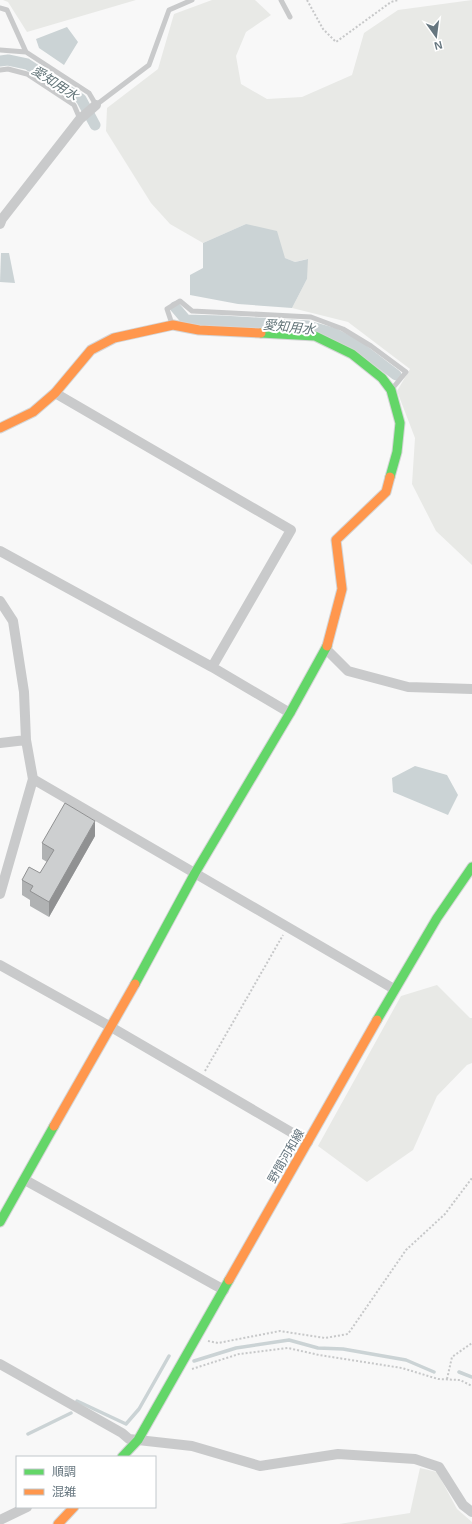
<svg xmlns="http://www.w3.org/2000/svg" width="472" height="1524" font-family="Helvetica,'Noto Sans JP',sans-serif">
	<style>
		.green { fill: #e8e9e6 }
		.water { fill: #cbd3d5 }
		.lines { fill: none; stroke-linecap: round; stroke-linejoin: round }
		.stream { stroke: #cbd3d5; stroke-width: 3.5 }
		.canal { stroke: #cbd3d5; stroke-width: 11 }
		.fast-casing { stroke: #d4d5d6; stroke-width: 11 }
		.slow-casing { stroke: #d4d5d6; stroke-width: 11 }
		.path { stroke: #c7c8c9; stroke-width: 2; stroke-dasharray: 2 2; stroke-linecap: butt }
		.lane { stroke: #c9cacb; stroke-width: 5 }
		.street { stroke: #c9cacb; stroke-width: 10 }
		.fast { stroke: #63d668; stroke-width: 9 }
		.slow { stroke: #ff974d; stroke-width: 9 }
		.wall { fill: #b0b2b3 }
		.shaded-wall { fill: #909192 }
		.building { fill: #cdcfd0; stroke: #909192 }
		.labels { text-anchor: middle; dominant-baseline: central; stroke-width: 4; stroke-linejoin: round; paint-order: stroke }
		.street-label { font-size: 12px; fill: #66767f; stroke: #fff }
		.water-label { font-size: 13px; font-style: italic; fill: #627478; stroke: #fff }
	</style>
	<rect width="100%" height="100%" fill="#f8f8f8"/>
	<!-- green -->
	<path class="green" d="M3,0H136L27,32L8,2Z
		M212,0H255L271,15L246,32L236,56L241,84L267,99L302,97L352,75L364,33L398,10L472,0V565L436,531L412,484L415,438L397,391L410,369L348,322L292,308L307,279V259L295,262L285,258L246,224L203,243L170,224L151,203L106,131L107,108L158,69L174,14Z
		M437,985L470,1018H472V1063L467,1065L437,1096L413,1150L367,1182L318,1146L401,996Z
		M420,1468L437,1472L457,1509L472,1522V1524H339L410,1513Z"/>
	<!-- water -->
	<path class="water" d="M67,27L78,42L64,65L39,48L36,39Z
		M246,224L277,231L285,258L295,262L308,259L307,279L292,308L238,304L190,295V275L203,268V243Z
		M1,253H9L15,283L0,282Z
		M415,766L447,775L458,795L448,815L393,792L392,778Z"/>
	<g class="lines">
		<!-- stream -->
		<path class="stream" d="M194,1361L236,1348L289,1340L318,1348L343,1349L406,1360L434,1372
			M459,1372L472,1377
			M77,1401L126,1424L139,1409L169,1356
			M28,1434L71,1413"/>
		<!-- canal -->
		<path class="canal" d="M0,61L8,60L27,64L81,99L95,125
			M175,307L186,320L222,321L308,326L333,333L358,346L396,375"/>
		<defs>
			<path id="fast" d="M261,333L315,336L352,354L382,378L391,390L400,423L397,452L390,477
				M135,984L195,873L290,713L327,646
				M377,1020L437,918L472,867
				M0,1222L54,1126
				M122,1457L138,1440L229,1280"/>
			<path id="slow" d="M0,428L33,412L55,393L91,350L114,338L173,325L199,330L261,333
				M327,646L342,589L336,540L386,492L390,477
				M54,1126L135,984
				M229,1280L377,1020
				M58,1524L74,1507"/>
		</defs>
		<!-- fast casing -->
		<use href="#fast" class="fast-casing"/>
		<!-- slow casing -->
		<use href="#slow" class="slow-casing"/>
		<!-- path -->
		<path class="path" d="M307,0L323,29L336,42L391,2L398,0
			M205,1071L283,935
			M208,1341L218,1343L280,1331L325,1338L348,1334L406,1250L445,1214L472,1178
			M192,1369L239,1354L288,1348L319,1355L402,1368L438,1379L460,1380L472,1386
			M447,1379L452,1357L472,1343"/>
		<!-- lane -->
		<path class="lane" d="M281,0L290,17
			M0,8L7,10L26,52
			M0,50L26,52L89,93L96,105L149,65L169,10L192,0
			M0,70L8,69L27,74L74,105L80,119
			M172,324L167,309L180,301L192,311L311,317L343,329L371,346L406,372L392,389"/>
		<!-- street -->
		<path class="street" d="M0,224L2,219L80,119L96,105
			M55,393L291,530L212,667
			M0,551L212,667L290,713
			M0,601L13,621L24,692L26,740L33,779L0,894
			M326,649L348,671L408,687L472,689
			M0,743L26,740
			M33,779L394,989
			M0,965L111,1027L308,1142
			M25,1180L224,1290
			M0,1364L122,1433L129,1439L192,1446L260,1466L338,1454L415,1459L439,1467L463,1505L472,1512
			M0,1520L27,1507"/>
		<!-- fast -->
		<use href="#fast" class="fast"/>
		<!-- slow -->
		<use href="#slow" class="slow"/>
	</g>
	<!-- wall -->
	<path class="wall" d="M95,836L49,917L30,906V900L22,895V880L40,873L47,862L42,859V843Z"/>
	<!-- shaded-wall -->
	<path class="shaded-wall" d="M95,821V836L49,917V902Z"/>
	<!-- building -->
	<path class="building" d="M65,803L95,821L49,902L30,891L33,886L22,880L29,867L40,873L54,850L42,843Z"/>
	<g class="labels">
		<!-- street labels -->
		<g class="street-label">
			<text transform="translate(286 1156) rotate(-60)">野間河和線</text>
		</g>
		<!-- water labels -->
		<g class="water-label">
			<text transform="translate(55 83) rotate(33)">愛知用水</text>
			<text transform="translate(289 327) rotate(6)">愛知用水</text>
		</g>
	</g>
	<!-- legend -->
	<rect x="16" y="1456" width="140" height="52" fill="#ffffff" stroke="#c2c8cc"/>
	<rect x="24" y="1469" width="20" height="6" fill="#63d668" stroke="#c2c8cc"/>
	<text x="52" y="1476" font-size="12" fill="#66767f">順調</text>
	<rect x="24" y="1489" width="20" height="6" fill="#ff974d" stroke="#c2c8cc"/>
	<text x="52" y="1496" font-size="12" fill="#66767f">混雑</text>
	<!-- north arrow -->
	<g transform="translate(436 36) rotate(166)" stroke="#ffffff" stroke-width="3" paint-order="stroke">
	<path d="M0-3L7 15L0 10L-7 15Z" fill="#66767f"/>
	<text y="-6" font-size="11" font-weight="bold" text-anchor="middle" fill="#66767f">N</text>
	</g>
</svg>
